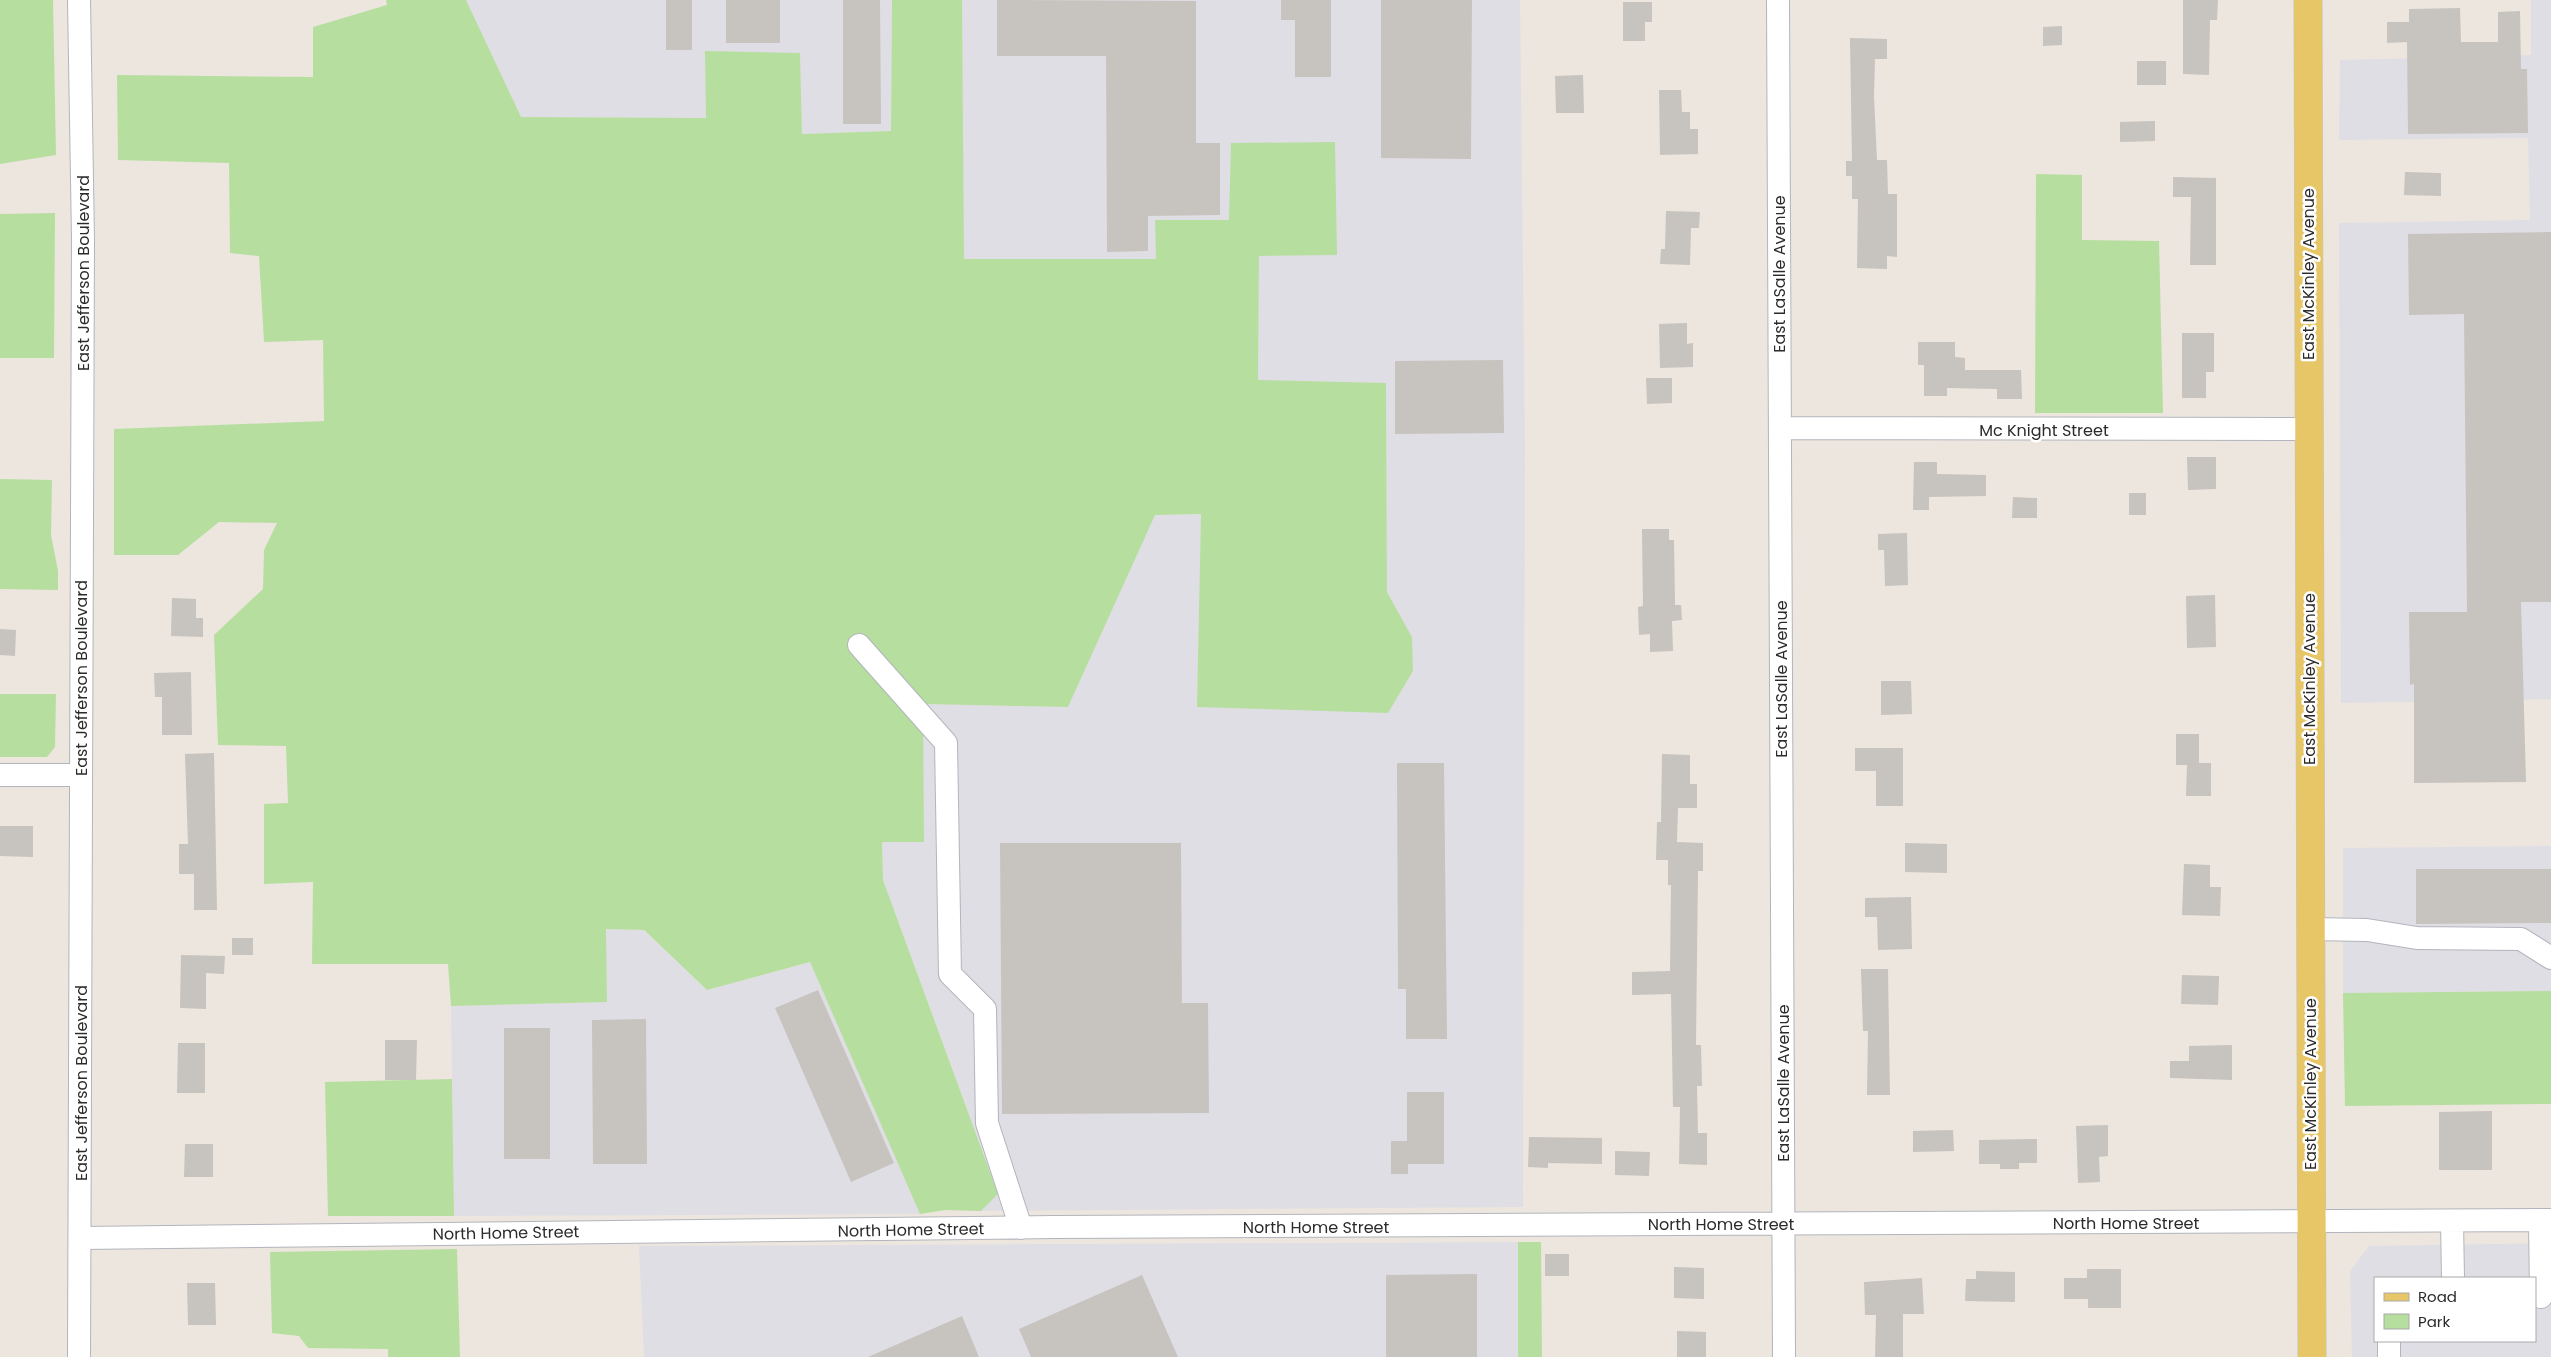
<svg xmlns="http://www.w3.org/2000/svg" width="2551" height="1357" font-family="Poppins,sans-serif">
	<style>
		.industrial { fill: #e0dee5; fill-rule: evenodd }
		.green { fill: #b6de9f }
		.building { fill: #c7c3be }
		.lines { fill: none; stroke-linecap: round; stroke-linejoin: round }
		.minor-casing { stroke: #b2b5bd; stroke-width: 24 }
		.major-casing { stroke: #c4c4c4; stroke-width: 29 }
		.minor { stroke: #fff; stroke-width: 22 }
		.major { stroke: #e7c668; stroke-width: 28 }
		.labels { text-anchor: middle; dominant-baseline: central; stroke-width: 5; stroke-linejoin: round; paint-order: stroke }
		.street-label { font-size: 16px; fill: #2b2b2b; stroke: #fff }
	</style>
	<rect width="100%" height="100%" fill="#ece6de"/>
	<!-- industrial -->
	<path class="industrial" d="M466,0H892L891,131L802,134L800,53L706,118L521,117Z
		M962,0H1520L1525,445L1523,1207L981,1211L998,1194L883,880L882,841L924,842L922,704L1068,707L1154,515L1202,514L1197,707L1412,637L1387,592L1386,383L1258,381L1259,256L1229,220H1155L1156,259H963Z
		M2531,0H2551V699L2341,703L2339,223L2530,220L2528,138L2339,140L2340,60L2531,55Z
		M2551,846V991L2343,993V848Z
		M605,929L643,930L707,990L810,962L920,1214L454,1216L451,1006L607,1002Z
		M1518,1242V1357H644L639,1246Z
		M2551,1243V1357H2352L2350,1271L2369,1246ZM2375,1278H2535V1341H2375Z"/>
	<!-- green -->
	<path class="green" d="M0,0H53L56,155L0,164Z
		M386,0H466L521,117L706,118L705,51L800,53L802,134L891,131L892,0H962L964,259H1156L1155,220H1229L1231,143L1335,142L1337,255L1259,256L1258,380L1386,383L1387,592L1412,637L1413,671L1388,713L1197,707L1201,514L1155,515L1068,707L923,704L924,842H882L883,880L998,1194L981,1211L945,1210L920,1214L810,962L707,990L644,930L606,929L607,1002L451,1006L448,964H312L313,882L264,884V804L288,803L286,746L218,745L214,635L263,589L264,550L277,523L219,522L178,555H114V429L324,421L323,340L264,342L259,256L230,253L229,163L118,160L117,75L313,77V27L387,5Z
		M2036,174L2082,175V240L2159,241L2163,413H2035Z
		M55,213L54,358H0V214Z
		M0,479L52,480L51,535L58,571V590L0,589Z
		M0,694H56L55,747L47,757H0Z
		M2551,991V1104L2345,1106L2343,993Z
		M452,1079L454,1216H328L325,1082Z
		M1518,1242H1541L1542,1357H1518Z
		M457,1249L460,1357H388V1349L308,1348L299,1336L272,1333L270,1252Z"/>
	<!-- building -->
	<path class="building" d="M666,0H692V50H666Z
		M726,0H780V43H726Z
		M843,0H880L881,124H843Z
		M997,0L1196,1V143H1220V215L1148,216V251L1107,252L1106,56H997Z
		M1281,0H1331V77H1295V20H1281Z
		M1381,0H1472L1471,159L1381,158Z
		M2183,0H2218L2217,20H2210L2209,75L2183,74Z
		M1623,2H1652V22H1645V41H1623Z
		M2460,8L2461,42H2498V12L2520,11L2521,69H2527L2528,133L2408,134L2407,42L2387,43V22H2409V9Z
		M2062,26V45L2043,46V27Z
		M1850,38L1887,39V59H1875L1874,97L1877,160H1887L1888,194H1897V257L1887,256V269L1857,268L1858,199H1852V176H1846V161H1852Z
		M2137,61H2166V85H2137Z
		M1583,75L1584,113H1556L1555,76Z
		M1659,90H1681L1682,112H1690V129H1698V154L1660,155Z
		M2155,121V141L2120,142V122Z
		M2405,172L2441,173V196L2404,195Z
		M2173,177L2216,178V265H2190L2191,197H2173Z
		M1666,211L1700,212L1699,228H1691L1690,265L1660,264L1661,249H1665Z
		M2551,232V602H2521L2526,782L2414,783V684L2410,685L2409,612H2467L2464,314L2409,315L2408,234Z
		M1687,323V344L1693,343V367L1660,368L1659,324Z
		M2182,333H2214V372H2206V398H2182Z
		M1918,342H1955V357L1965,358V370H2021L2022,399H1997V389L1947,388V396H1924V365H1918Z
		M1503,360L1504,433L1395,434V361Z
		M1646,378H1672V403L1647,404Z
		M2187,457H2216V489L2188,490Z
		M1914,462H1937V474L1986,475V496L1929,497V510H1913Z
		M2129,493H2146V515H2129Z
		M2013,497L2037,498V518H2012Z
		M1642,529H1669V540H1674L1675,605H1681L1682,620L1672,621L1673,651L1650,652V634L1639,635L1638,607L1643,606Z
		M1907,533L1908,585L1885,586L1884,550H1878V534Z
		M2215,595L2216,647L2187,648L2186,596Z
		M172,598L196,599V618H203V637L171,636Z
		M0,629L16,630L15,656L0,655Z
		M191,672L192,735H162V697H155L154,673Z
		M1881,681H1911L1912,714L1881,715Z
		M2176,734H2199V763H2211V796H2186L2187,765H2176Z
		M1855,748H1903V806H1876V771H1855Z
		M214,753L217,910H194V874H179V844H188L185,754Z
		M1662,754L1690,755V784H1697V808H1678L1677,842L1703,843V871H1698L1696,1045H1701L1702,1086H1697L1698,1133H1707V1165L1679,1164L1680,1107H1673L1671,994L1632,995V972L1670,971L1671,885H1668V860H1656L1657,822H1661Z
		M1397,763H1444L1447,1039H1406V989H1398Z
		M0,826H33V857L0,856Z
		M1000,843H1181L1182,1003H1208L1209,1113L1002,1114Z
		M1905,843L1947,844V873L1905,872Z
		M2184,864L2210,865V887H2221L2220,916L2182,915Z
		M2416,869H2551V923L2416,924Z
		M1911,897L1912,949L1878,950L1877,917H1865V898Z
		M232,938H253V955H232Z
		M181,955L225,956L224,974L206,973V1009L180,1008Z
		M1861,969H1888L1890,1095H1867L1868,1031H1863Z
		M2182,975L2219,976L2218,1005L2181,1004Z
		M818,990L894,1163L851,1182L775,1008Z
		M646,1019L647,1164H593L592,1020Z
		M504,1028H550V1159H504Z
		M385,1040H417L416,1080H385Z
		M178,1043H205V1093H177Z
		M2232,1045V1080L2170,1078V1061H2189V1046Z
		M1407,1092H1444V1164H1408V1174H1391V1141H1407Z
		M2492,1111V1170H2439V1112Z
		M2108,1125V1156L2099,1157L2100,1182L2078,1183L2076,1126Z
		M1953,1130L1954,1151L1913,1152V1131Z
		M1529,1137L1602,1138V1164L1548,1163V1168L1528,1167Z
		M2037,1139V1163H2019V1169H2000V1164H1979V1140Z
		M185,1144H213V1177H184Z
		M1615,1151L1650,1152L1649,1176L1615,1175Z
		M1545,1254H1569V1276H1545Z
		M1674,1267L1704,1268V1299L1674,1298Z
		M2087,1269H2121V1308H2088V1299H2064V1278H2087Z
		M1976,1271L2015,1272V1302L1965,1301L1966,1279H1976Z
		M1477,1274V1357H1386V1275Z
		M1142,1275L1178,1357H1031L1019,1329Z
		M1922,1278L1924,1314H1903V1357H1875L1876,1315H1865L1864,1282Z
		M187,1283H215L216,1325H188Z
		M962,1316L979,1357H868Z
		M1677,1331L1706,1332V1357H1677Z"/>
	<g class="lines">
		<defs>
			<path id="minor" d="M1778,0L1784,1357
				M1780,428L2309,429
				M859,645L946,743L950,974L985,1009L987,1123L1021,1228
				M0,775H81
				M2310,929L2367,930L2417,938L2521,939L2551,958
				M2540,1220L2541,1297
				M2452,1221L2453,1278
				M81,1238L1054,1227L2551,1220
				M79,1357L83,239L79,0
				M2389,1357V1341"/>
			<path id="major" d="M2308,0L2312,1357"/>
		</defs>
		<!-- minor casing -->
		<use href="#minor" class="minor-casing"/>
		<!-- major casing -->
		<use href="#major" class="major-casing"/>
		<!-- minor -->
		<use href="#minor" class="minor"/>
		<!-- major -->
		<use href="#major" class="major"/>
	</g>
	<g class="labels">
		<!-- street labels -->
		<g class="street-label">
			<text transform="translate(83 273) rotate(-90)">East Jefferson Boulevard</text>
			<text transform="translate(1779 274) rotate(-90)">East LaSalle Avenue</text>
			<text transform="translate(2308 274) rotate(-90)">East McKinley Avenue</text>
			<text x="2044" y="430">Mc Knight Street</text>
			<text transform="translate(81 678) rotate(-90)">East Jefferson Boulevard</text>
			<text transform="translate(1781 679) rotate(-90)">East LaSalle Avenue</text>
			<text transform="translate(2309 679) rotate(-90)">East McKinley Avenue</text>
			<text transform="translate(81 1083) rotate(-90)">East Jefferson Boulevard</text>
			<text transform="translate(1783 1083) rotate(-90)">East LaSalle Avenue</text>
			<text transform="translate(2310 1084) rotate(-90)">East McKinley Avenue</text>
			<text x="2126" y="1223">North Home Street</text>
			<text x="1721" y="1224">North Home Street</text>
			<text x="1316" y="1227">North Home Street</text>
			<text transform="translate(911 1230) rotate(-1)">North Home Street</text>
			<text transform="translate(506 1233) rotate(-1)">North Home Street</text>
		</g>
	</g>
	<!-- legend -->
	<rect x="2374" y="1277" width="162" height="65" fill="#ffffff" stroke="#aaaaaa"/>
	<rect x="2384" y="1293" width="25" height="8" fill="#e7c668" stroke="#aaaaaa"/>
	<text x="2418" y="1302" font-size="15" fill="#2b2b2b">Road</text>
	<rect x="2384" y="1314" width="25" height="15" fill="#b6de9f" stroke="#aaaaaa"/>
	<text x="2418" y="1327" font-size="15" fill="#2b2b2b">Park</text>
</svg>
